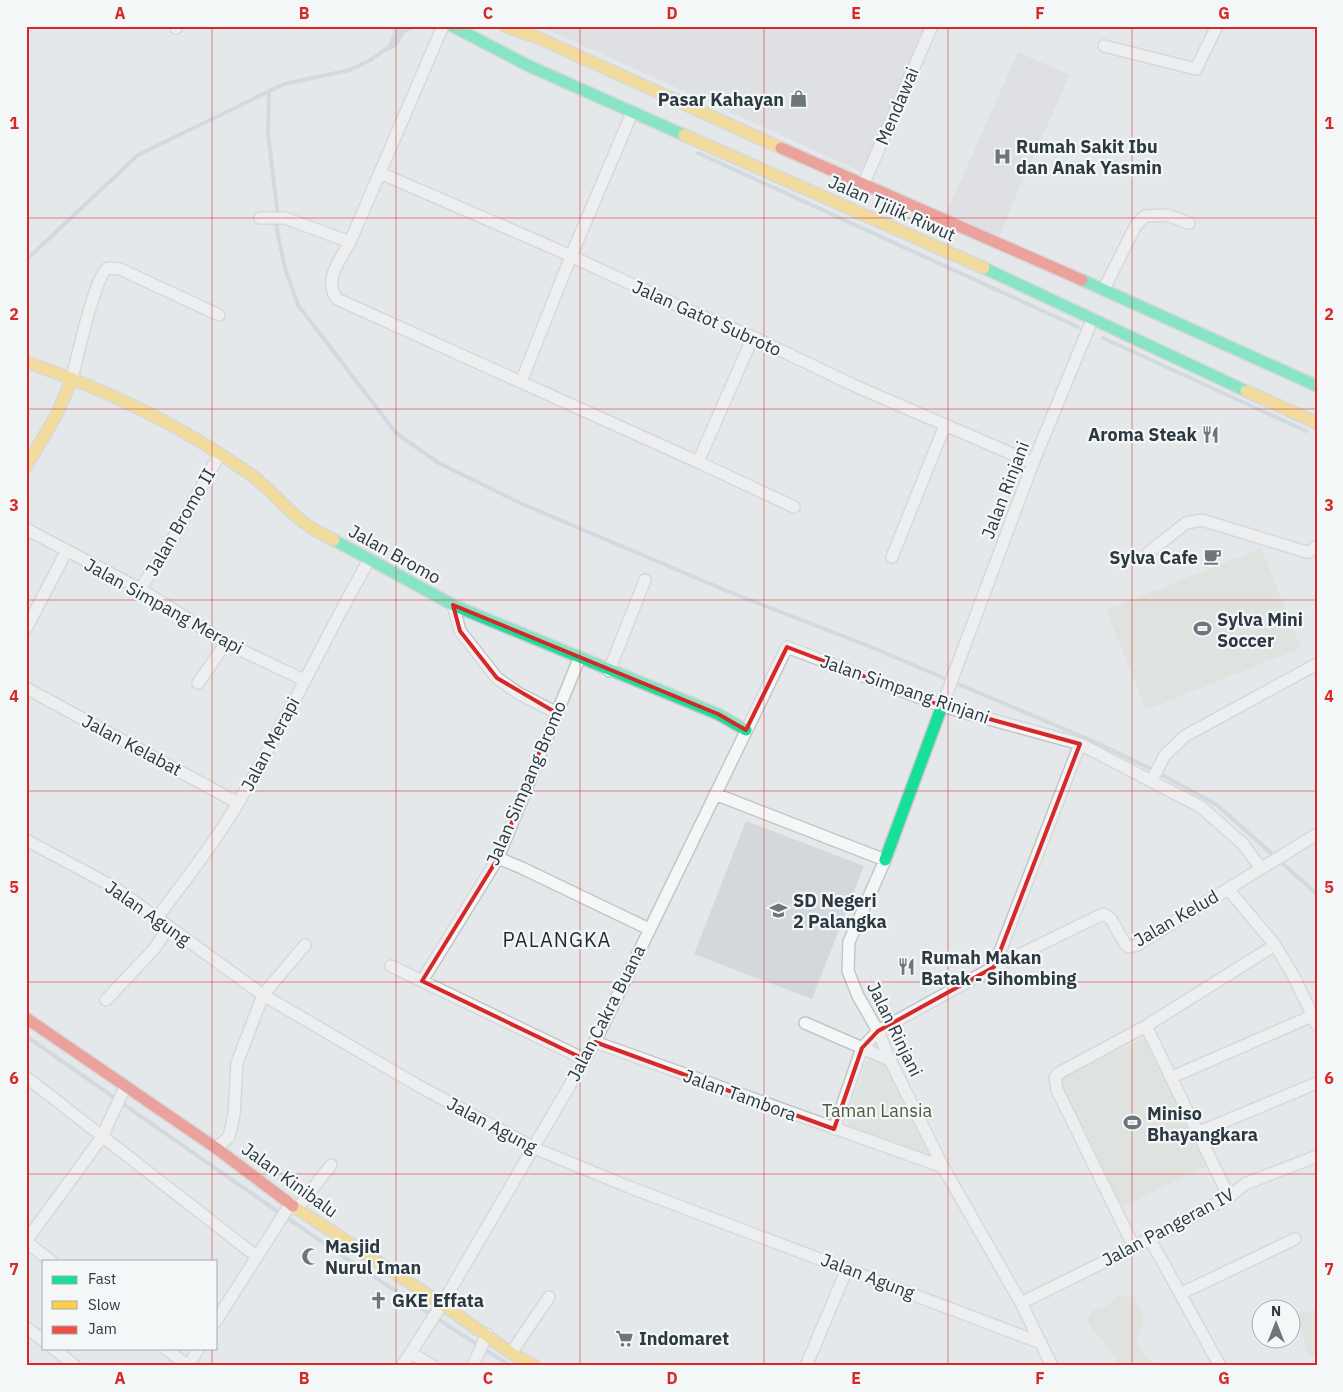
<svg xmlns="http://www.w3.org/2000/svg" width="1343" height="1392" font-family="'IBM Plex Sans',sans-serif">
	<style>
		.built { fill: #d4d8dd }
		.green { fill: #d8ddd6 }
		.water { fill: #b7c9d2 }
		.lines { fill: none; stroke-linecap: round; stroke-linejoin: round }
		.stream { stroke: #b7c9d2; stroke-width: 4 }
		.street-casing { stroke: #c3c6c8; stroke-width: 14 }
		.fast-casing { stroke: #c3c6c8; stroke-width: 14 }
		.slow-casing { stroke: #c3c6c8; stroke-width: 14 }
		.jam-casing { stroke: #c3c6c8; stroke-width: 14 }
		.street { stroke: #f5f6f6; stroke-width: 11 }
		.fast { stroke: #16e098; stroke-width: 11 }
		.slow { stroke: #ffcf43; stroke-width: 11 }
		.jam { stroke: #f24e42; stroke-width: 11 }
		.marked { fill: none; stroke: #d62828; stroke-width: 4; stroke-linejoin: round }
		.grid { fill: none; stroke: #d62828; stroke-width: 1; stroke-opacity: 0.55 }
		.labels { text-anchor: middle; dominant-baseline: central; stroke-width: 4.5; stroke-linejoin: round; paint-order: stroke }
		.poi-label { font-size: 18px; font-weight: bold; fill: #2d3942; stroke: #f4f7f8; text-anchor: start }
		.street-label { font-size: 18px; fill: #2d3942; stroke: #f4f7f8 }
		.park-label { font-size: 18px; fill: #495c3c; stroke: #f4f7f8 }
		.quarter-label { font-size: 20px; letter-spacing: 1px; fill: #1f2a33; stroke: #f4f7f8 }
		.neatline { fill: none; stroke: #d62828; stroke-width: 2 }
		.grid-label { font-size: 16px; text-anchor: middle; font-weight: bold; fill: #d62828 }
	</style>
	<rect width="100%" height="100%" fill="#e5e8ea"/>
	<!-- built -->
	<path class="built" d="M540,26H927L862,172Z
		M1018,52L1070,75L1018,190L999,239L946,214Z
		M746,821L864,866L812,999L694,954Z"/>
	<!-- green -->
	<path class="green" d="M1261,548L1301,648L1146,710L1106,610Z
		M1145,1037L1209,1165L1120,1208L1057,1080Z
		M870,1059L884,1063L927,1152L921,1155L848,1128L847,1115L867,1061Z
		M1131,1295L1134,1296C1137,1303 1142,1311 1143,1318C1143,1323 1140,1329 1139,1333C1134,1349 1149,1360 1162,1366H1120C1112,1347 1096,1338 1087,1321L1092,1311L1108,1305L1116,1297Z
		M1317,1309V1354L1308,1356L1298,1314Z"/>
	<!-- water -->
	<path class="water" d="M396,26H419L406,32L395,48L378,54L387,48Z"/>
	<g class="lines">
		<!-- stream -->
		<path class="stream" d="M432,26L434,28
			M269,91L268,133L277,208V230L285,268L298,305L396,433L437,462L520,503L727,591L871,647L1095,742L1153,770L1217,805L1317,894
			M698,153L1078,327
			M26,260L138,155L284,84L350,70L372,59L390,46
			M1103,338L1306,431
			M26,1036C187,1148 346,1262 511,1366"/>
		<defs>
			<path id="street" d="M443,26L350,242C340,260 323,280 337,299L698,462L753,337
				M176,28L177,26
				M1104,46L1196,69L1217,26
				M380,173L551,247L694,313L753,337L853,385L1033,463
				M863,185L932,26
				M260,218H285L350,242
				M1104,289L1136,225L1145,216L1167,215L1189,223
				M72,378C77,359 95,275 108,268L120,269L219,315
				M521,382L571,256L632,113
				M698,462L794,507
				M26,529L140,589L226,643L304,680
				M1148,553L1186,523L1202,520L1303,551L1309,552L1317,546
				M892,557L945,425
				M140,589L174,537L219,455
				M453,605L460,631L497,678L518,693L555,712
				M27,627L66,552
				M609,671L645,580
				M198,683L226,643
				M26,688L238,803
				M942,706L1033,463L1092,320
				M1152,780L1165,755L1185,736L1317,664
				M715,794L885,860L849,942L848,971L858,996L878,1031L890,1060L943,1167L1021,1303L1052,1366
				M26,840L114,887L263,995L417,1085L534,1148L629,1187L1041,1343
				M498,858L522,868L649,929
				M1228,889L1275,945L1294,977L1317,1025
				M157,918C185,880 216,841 240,800C286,722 324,639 369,560
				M391,966L584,1059
				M994,967L1080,744
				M422,981L498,858L579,659
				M106,1000L154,949L169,927
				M805,1023L890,1060
				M1146,1026L1229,1197
				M595,1042L943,1167
				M26,1077L256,1256
				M1172,1077L1312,1016
				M834,1129L862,1048L878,1031L994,967L1103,914L1111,919L1125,944L1129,947L1137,945L1317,834
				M1199,1132L1317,1083
				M216,1148L229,1137L234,1115L237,1063L263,995L305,945
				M297,1209L331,1165
				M1150,1239L1220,1366
				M26,1241L102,1137L125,1087
				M26,1242L51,1261
				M1134,1247L1057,1090L1055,1077L1059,1073L1146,1026L1275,945
				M1180,1294L1295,1239
				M1021,1303L1150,1239L1229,1197L1245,1184L1317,1156
				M216,1321L291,1203
				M26,1327L44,1341
				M53,1348L75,1366
				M165,1348L188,1366
				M411,1353L433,1366
				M511,1353L549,1297
				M188,1366L199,1348
				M402,1366L442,1304L595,1042L787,647L942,706L1080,744L1201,807L1243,844L1260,867
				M473,1366L487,1334
				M806,1366L847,1269"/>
			<path id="fast" d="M452,26L529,66L684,135
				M984,268L1246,391
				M1082,280L1317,386
				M334,540L453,605L718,714L746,730
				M885,860L942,706"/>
			<path id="slow" d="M505,26L541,39L781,148
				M684,135L984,268
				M26,362C105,389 182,426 250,474C271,489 286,510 307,525C315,531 325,535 334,540
				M1246,391L1317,423
				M26,467L57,414L72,378
				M293,1206L442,1304L511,1353L535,1366"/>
			<path id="jam" d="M781,148L1082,280
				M26,1018L216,1148L293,1206"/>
		</defs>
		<!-- street casing -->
		<use href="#street" class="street-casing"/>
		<!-- fast casing -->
		<use href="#fast" class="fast-casing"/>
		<!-- slow casing -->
		<use href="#slow" class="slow-casing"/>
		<!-- jam casing -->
		<use href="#jam" class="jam-casing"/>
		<!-- street -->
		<use href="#street" class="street"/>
		<!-- fast -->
		<use href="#fast" class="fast"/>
		<!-- slow -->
		<use href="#slow" class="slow"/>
		<!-- jam -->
		<use href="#jam" class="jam"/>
	</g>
	<!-- marked area -->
	<path d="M0 0H1343V1392H0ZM453,605L718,714L746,730L787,647L942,706L1080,744L994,967L878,1031L862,1048L834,1129L595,1042L584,1059L422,981L498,858L555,712L497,678L460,631Z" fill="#e5e8ea" fill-opacity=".55" fill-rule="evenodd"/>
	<path class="marked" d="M453,605L718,714L746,730L787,647L942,706L1080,744L994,967L878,1031L862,1048L834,1129L595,1042L584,1059L422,981L498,858L555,712L497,678L460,631Z"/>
	<!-- grid -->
	<path class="grid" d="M212,26V1261M396,26V1366M580,26V1366M764,26V1366M948,26V1366M1132,26V1366M26,218H1317M26,409H1317M26,600H1317M26,791H1317M26,982H1317M26,1174H1317M212,1348V1366"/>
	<!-- icons -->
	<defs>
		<symbol id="shop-bare" viewBox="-9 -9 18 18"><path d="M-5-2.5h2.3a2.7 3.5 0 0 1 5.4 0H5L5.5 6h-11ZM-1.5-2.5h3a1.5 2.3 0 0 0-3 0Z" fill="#6d767d" stroke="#f4f7f8" stroke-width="2.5" paint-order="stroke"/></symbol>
		<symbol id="hospital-bare" viewBox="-9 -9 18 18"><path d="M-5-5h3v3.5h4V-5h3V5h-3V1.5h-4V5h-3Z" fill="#6d767d" stroke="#f4f7f8" stroke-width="2.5" paint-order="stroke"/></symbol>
		<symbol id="restaurant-bare" viewBox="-9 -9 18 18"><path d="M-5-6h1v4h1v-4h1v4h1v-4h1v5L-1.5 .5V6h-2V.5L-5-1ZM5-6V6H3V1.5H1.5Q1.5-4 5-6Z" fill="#6d767d" stroke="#f4f7f8" stroke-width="2.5" paint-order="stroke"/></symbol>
		<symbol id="cafe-bare" viewBox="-9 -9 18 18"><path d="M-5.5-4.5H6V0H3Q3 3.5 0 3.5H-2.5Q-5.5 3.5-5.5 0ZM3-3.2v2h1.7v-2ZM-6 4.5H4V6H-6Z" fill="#6d767d" stroke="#f4f7f8" stroke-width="2.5" paint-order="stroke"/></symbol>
		<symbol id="stadium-bare" viewBox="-9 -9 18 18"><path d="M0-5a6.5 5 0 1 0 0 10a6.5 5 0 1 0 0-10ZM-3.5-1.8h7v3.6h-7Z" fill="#6d767d" stroke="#f4f7f8" stroke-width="2.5" paint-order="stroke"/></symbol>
		<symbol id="school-bare" viewBox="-9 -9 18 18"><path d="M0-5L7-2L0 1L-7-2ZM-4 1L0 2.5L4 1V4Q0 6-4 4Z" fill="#6d767d" stroke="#f4f7f8" stroke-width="2.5" paint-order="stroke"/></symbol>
		<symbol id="mosque-bare" viewBox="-9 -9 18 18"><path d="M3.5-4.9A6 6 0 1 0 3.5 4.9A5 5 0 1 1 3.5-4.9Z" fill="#6d767d" stroke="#f4f7f8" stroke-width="2.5" paint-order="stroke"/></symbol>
		<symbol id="church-bare" viewBox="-9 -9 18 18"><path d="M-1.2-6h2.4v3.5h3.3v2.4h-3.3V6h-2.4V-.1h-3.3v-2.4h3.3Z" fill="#6d767d" stroke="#f4f7f8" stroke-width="2.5" paint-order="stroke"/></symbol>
		<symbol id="supermarket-bare" viewBox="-9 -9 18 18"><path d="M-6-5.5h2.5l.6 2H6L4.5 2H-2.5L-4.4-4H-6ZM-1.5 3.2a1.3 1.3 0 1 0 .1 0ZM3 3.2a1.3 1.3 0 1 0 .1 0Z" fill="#6d767d" stroke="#f4f7f8" stroke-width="2.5" paint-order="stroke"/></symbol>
	</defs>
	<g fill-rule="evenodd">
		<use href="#shop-bare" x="786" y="86" width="25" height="25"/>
		<use href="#hospital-bare" x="990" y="144" width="25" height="25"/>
		<use href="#restaurant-bare" x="1198" y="422" width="25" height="25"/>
		<use href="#cafe-bare" x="1200" y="544" width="25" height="25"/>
		<use href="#stadium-bare" x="1190" y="616" width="25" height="25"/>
		<use href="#school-bare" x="766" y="898" width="25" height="25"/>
		<use href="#restaurant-bare" x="894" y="954" width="25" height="25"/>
		<use href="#stadium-bare" x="1120" y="1110" width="25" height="25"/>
		<use href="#mosque-bare" x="298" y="1244" width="25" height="25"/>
		<use href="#church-bare" x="366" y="1288" width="25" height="25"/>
		<use href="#supermarket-bare" x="612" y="1326" width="25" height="25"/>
	</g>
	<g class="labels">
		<!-- poi labels -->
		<g class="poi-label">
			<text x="784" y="99" text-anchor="end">Pasar Kahayan</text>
			<text x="1016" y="146">Rumah Sakit Ibu<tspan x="1016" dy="21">dan Anak Yasmin</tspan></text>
			<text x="1197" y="434" text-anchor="end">Aroma Steak</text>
			<text x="1198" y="557" text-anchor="end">Sylva Cafe</text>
			<text x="1217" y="619">Sylva Mini<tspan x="1217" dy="21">Soccer</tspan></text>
			<text x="793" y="900">SD Negeri<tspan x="793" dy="21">2 Palangka</tspan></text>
			<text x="921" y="957">Rumah Makan<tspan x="921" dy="21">Batak - Sihombing</tspan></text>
			<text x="1147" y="1113">Miniso<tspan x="1147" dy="21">Bhayangkara</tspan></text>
			<text x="325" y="1246">Masjid<tspan x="325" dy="21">Nurul Iman</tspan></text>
			<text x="392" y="1300">GKE Effata</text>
			<text x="639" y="1338">Indomaret</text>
		</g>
		<!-- street labels -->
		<g class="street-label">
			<text transform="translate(897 106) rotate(-67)">Mendawai</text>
			<text transform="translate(892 208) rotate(24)">Jalan Tjilik Riwut</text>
			<text transform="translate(707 318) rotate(24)">Jalan Gatot Subroto</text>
			<text transform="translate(1005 490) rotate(-69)">Jalan Rinjani</text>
			<text transform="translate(180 522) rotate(-60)">Jalan Bromo II</text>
			<text transform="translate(395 554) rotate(29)">Jalan Bromo</text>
			<text transform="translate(164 606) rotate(29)">Jalan Simpang Merapi</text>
			<text transform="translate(905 689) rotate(19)">Jalan Simpang Rinjani</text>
			<text transform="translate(270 744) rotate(-62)">Jalan Merapi</text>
			<text transform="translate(132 745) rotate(28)">Jalan Kelabat</text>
			<text transform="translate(526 783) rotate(-67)">Jalan Simpang Bromo</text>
			<text transform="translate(148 913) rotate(35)">Jalan Agung</text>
			<text transform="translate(1176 918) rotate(-30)">Jalan Kelud</text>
			<text transform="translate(606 1013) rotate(-63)">Jalan Cakra Buana</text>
			<text transform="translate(895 1029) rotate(64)">Jalan Rinjani</text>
			<text transform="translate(740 1095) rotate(20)">Jalan Tambora</text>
			<text transform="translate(492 1125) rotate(28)">Jalan Agung</text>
			<text transform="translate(290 1180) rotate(36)">Jalan Kinibalu</text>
			<text transform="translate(1168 1227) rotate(-28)">Jalan Pangeran IV</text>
			<text transform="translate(868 1276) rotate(21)">Jalan Agung</text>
		</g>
		<!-- park labels -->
		<g class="park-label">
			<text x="877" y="1110">Taman Lansia</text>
		</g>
		<!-- quarter labels -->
		<g class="quarter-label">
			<text x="557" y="939">PALANGKA</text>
		</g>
	</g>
	<!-- border -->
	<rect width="1343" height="1392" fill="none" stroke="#f4f7f8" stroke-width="55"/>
	<!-- legend -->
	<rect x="42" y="1260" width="175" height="90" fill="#f4f7f8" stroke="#a4abaf"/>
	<rect x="52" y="1276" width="25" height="8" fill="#16e098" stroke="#a4abaf"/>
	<text x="88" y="1284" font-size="15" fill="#2d3942">Fast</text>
	<rect x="52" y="1301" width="25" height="8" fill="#ffcf43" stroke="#a4abaf"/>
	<text x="88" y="1310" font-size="15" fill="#2d3942">Slow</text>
	<rect x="52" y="1326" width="25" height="8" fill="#f24e42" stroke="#a4abaf"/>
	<text x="88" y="1334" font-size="15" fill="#2d3942">Jam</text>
	<!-- north arrow -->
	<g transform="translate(1276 1324)"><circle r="24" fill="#f4f7f8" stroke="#a4abaf"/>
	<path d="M0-4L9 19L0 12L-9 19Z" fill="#6d767d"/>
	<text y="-8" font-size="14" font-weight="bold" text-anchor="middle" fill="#2d3942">N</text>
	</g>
	<rect x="28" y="28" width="1288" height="1336" class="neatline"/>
	<g class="grid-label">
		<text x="120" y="19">A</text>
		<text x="304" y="19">B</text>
		<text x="488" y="19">C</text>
		<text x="672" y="19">D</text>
		<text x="856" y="19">E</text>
		<text x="1040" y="19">F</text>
		<text x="1224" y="19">G</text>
		<text x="14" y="129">1</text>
		<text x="1329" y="129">1</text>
		<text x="14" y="320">2</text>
		<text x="1329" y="320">2</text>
		<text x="14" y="511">3</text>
		<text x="1329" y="511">3</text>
		<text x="14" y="702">4</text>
		<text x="1329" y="702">4</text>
		<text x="14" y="893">5</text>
		<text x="1329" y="893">5</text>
		<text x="14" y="1084">6</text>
		<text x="1329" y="1084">6</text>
		<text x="14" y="1275">7</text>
		<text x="1329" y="1275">7</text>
		<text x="120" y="1384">A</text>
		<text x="304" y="1384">B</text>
		<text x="488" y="1384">C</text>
		<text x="672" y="1384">D</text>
		<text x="856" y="1384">E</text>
		<text x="1040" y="1384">F</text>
		<text x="1224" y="1384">G</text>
	</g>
</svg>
